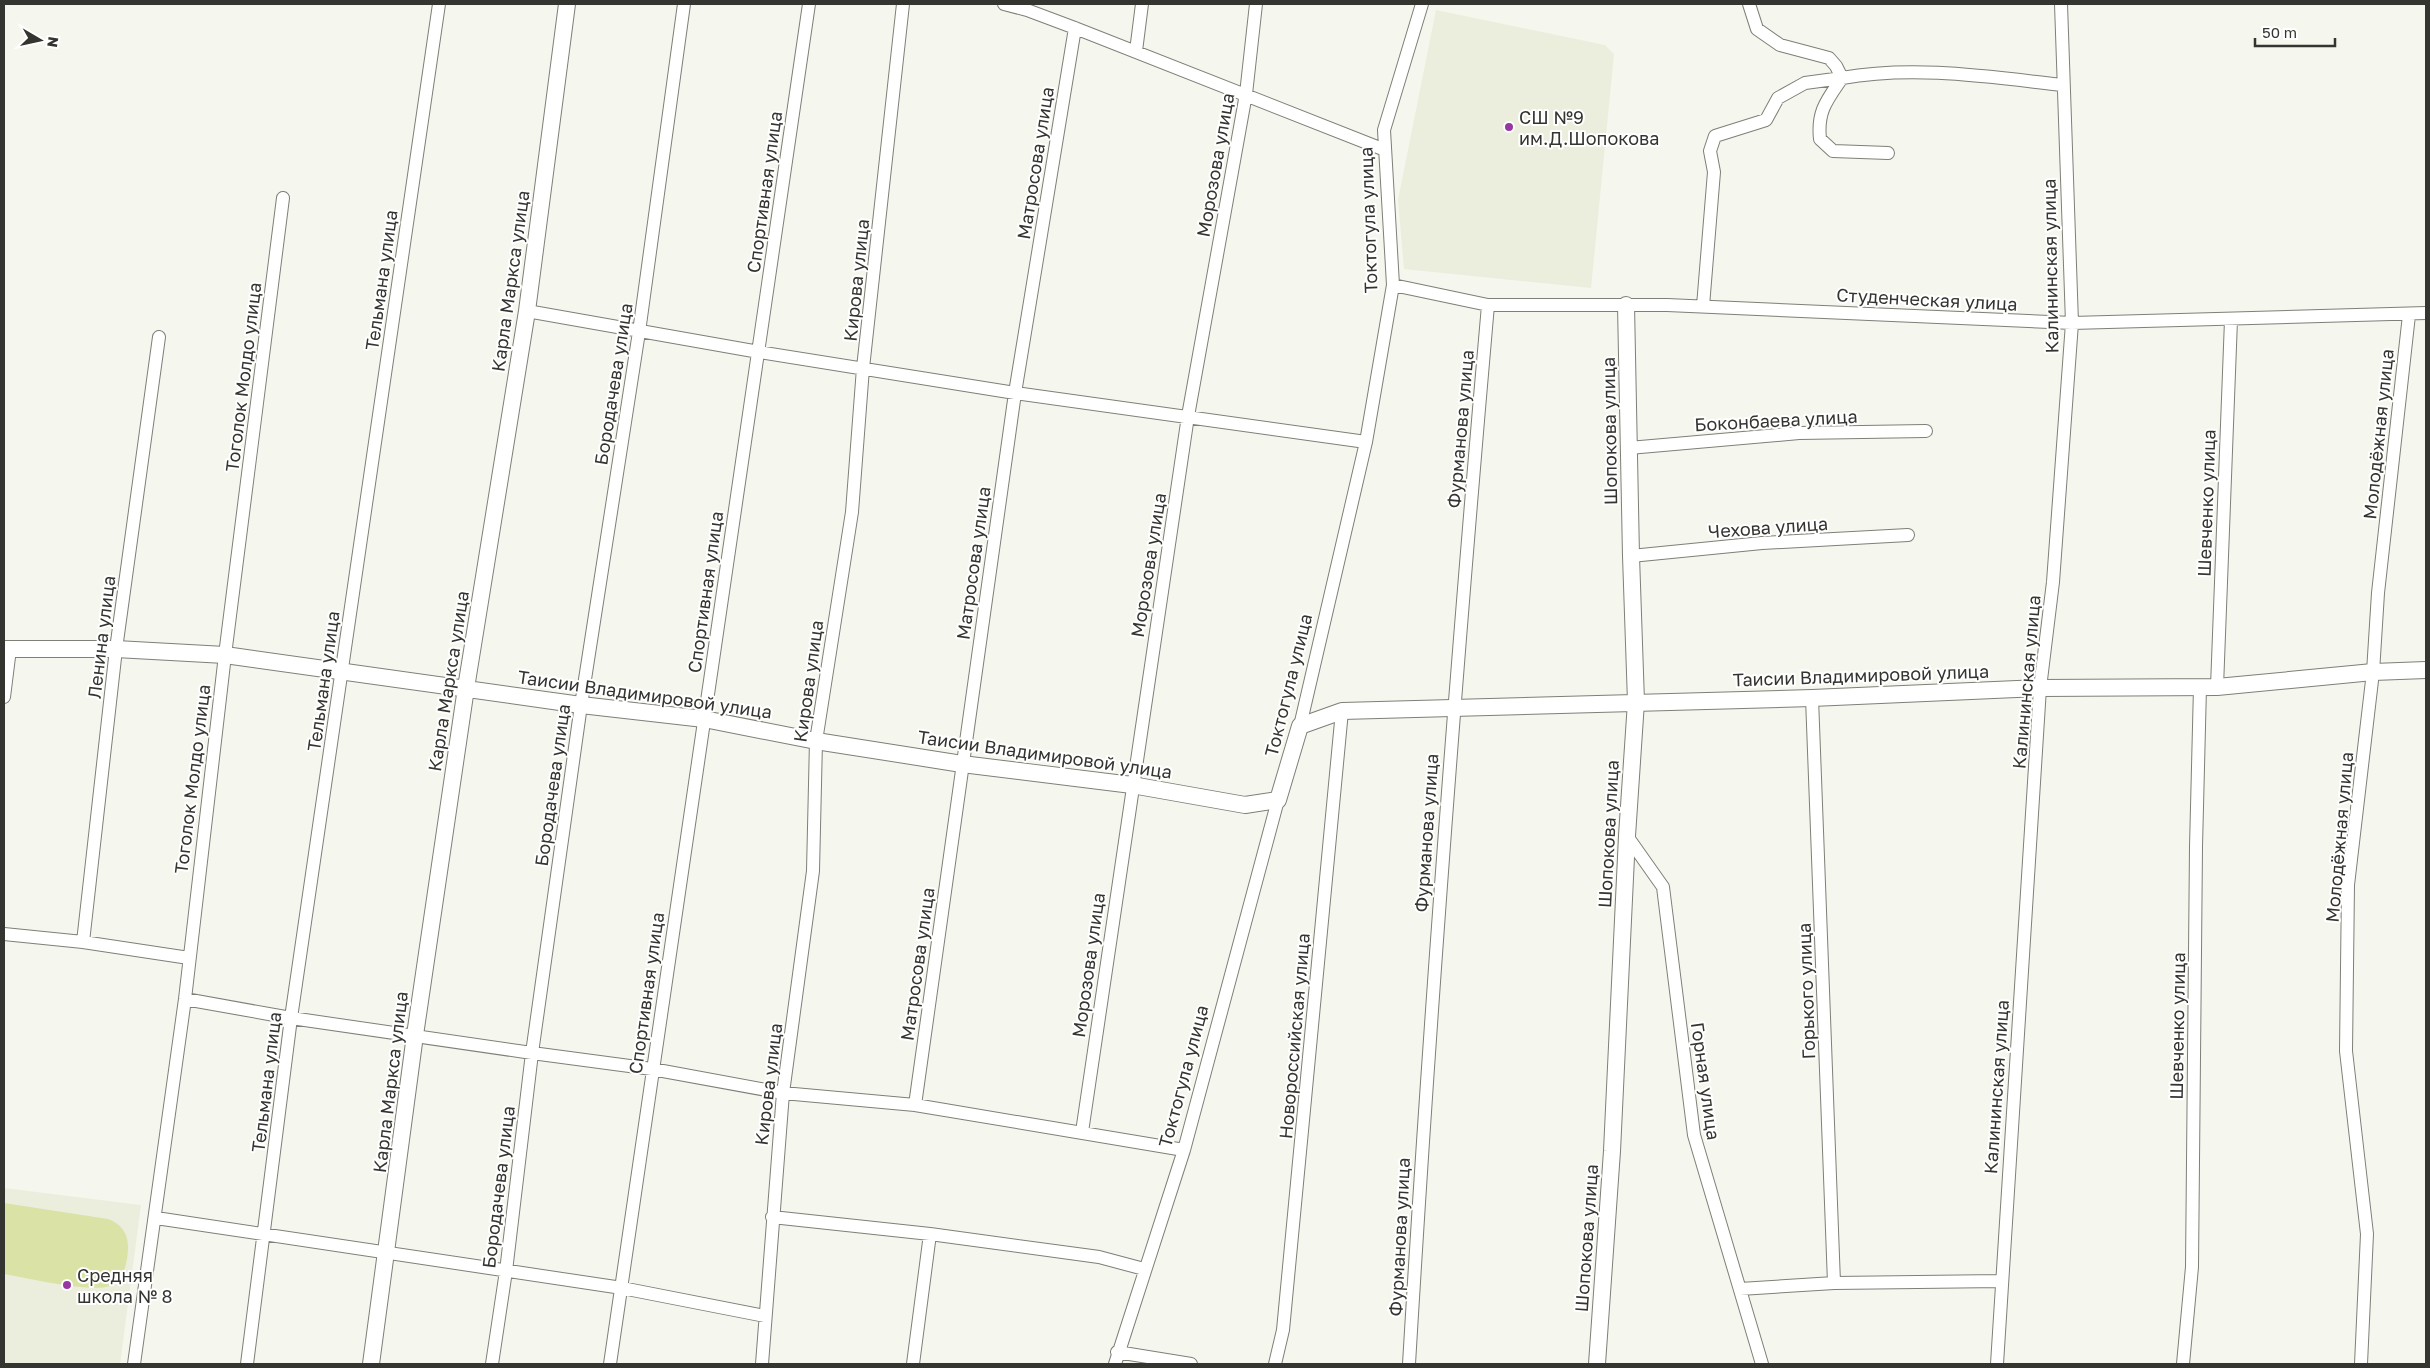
<svg xmlns="http://www.w3.org/2000/svg" width="2430" height="1368" font-family="'Golos Text',sans-serif">
	<style>
		.built { fill: #ebeedd }
		.green { fill: #dae2a6 }
		.lines { fill: none; stroke-linecap: round; stroke-linejoin: round }
		.minor-casing { stroke: #7e7f77; stroke-width: 14 }
		.tertiary-casing { stroke: #7e7f77; stroke-width: 18 }
		.minor { stroke: #fff; stroke-width: 12 }
		.tertiary { stroke: #fff; stroke-width: 16 }
		.poi-dot { fill: #9738a0; stroke: #fff; stroke-width: 2 }
		.labels { text-anchor: middle; dominant-baseline: central; stroke-width: 4; stroke-linejoin: round; paint-order: stroke }
		.poi-label { font-size: 18px; fill: #343531; stroke: #fff; text-anchor: start }
		.street-label { font-size: 18px; fill: #343531; stroke: #fff }
	</style>
	<rect width="100%" height="100%" fill="#f5f6ed"/>
	<!-- built -->
	<path class="built" d="M1436,10L1605,45L1614,54L1591,288L1404,269L1398,200Z
		M4,1188L141,1205L120,1364H4Z"/>
	<!-- green -->
	<path class="green" d="M4,1203L108,1219C121,1224 128,1233 128,1247C128,1260 124,1282 110,1286C89,1293 28,1278 4,1274Z"/>
	<g class="lines">
		<defs>
			<path id="minor" d="M1004,4L1027,10L1075,28L1385,150
				M1136,51L1142,4
				M1888,153L1833,151L1820,139C1817,111 1827,100 1842,78C1915,65 1990,77 2063,85
				M1393,285L1488,305H1667L2072,323L2426,313
				M1703,306L1714,172L1710,151L1715,136L1766,120L1778,98L1805,83L1842,78L1836,66L1829,58L1780,45L1757,29L1749,4
				M527,311L759,352L1015,393L1366,442
				M1629,448L1799,433L1926,431
				M1631,556L1762,543L1908,535
				M2217,687L2231,320
				M4,697L10,649
				M1812,698L1834,1283
				M1300,726L1366,442L1393,285L1384,130L1422,4
				M1627,836L1663,887L1694,1135L1762,1364
				M4,934L83,942L189,958
				M83,942L116,649L159,337
				M185,999L291,1018L532,1053L652,1069L783,1093L915,1105L1184,1150
				M915,1105L1015,393L1075,28
				M1082,1132L1188,416L1246,94L1256,4
				M772,1217L930,1234L1099,1257L1144,1269
				M156,1218L622,1288L765,1316
				M1740,1289L1834,1283L2001,1281
				M1117,1352L1191,1364
				M134,1364L185,999L225,655L283,198
				M247,1364L291,1018L439,4
				M492,1364L506,1271L532,1053L581,705L639,332L684,4
				M610,1364L809,4
				M762,1364L783,1093L813,871L816,741L852,512L863,368L903,4
				M913,1364L930,1234
				M1115,1364L1184,1150L1278,800
				M1275,1364L1283,1330L1342,711
				M1409,1364C1430,1011 1457,658 1488,305
				M1997,1364L2040,688L2053,582L2072,323L2061,4
				M2183,1364L2192,1267L2196,847L2200,687
				M2361,1364L2367,1234L2346,1051L2348,885L2373,672L2378,593L2409,315"/>
			<path id="tertiary" d="M4,649H116L225,655L581,705L704,719L816,741L962,764L1132,785L1245,805L1278,800L1300,726L1342,711L1812,698L2040,688L2217,687L2373,672L2426,670
				M371,1364L415,1035L466,688L527,311L567,4
				M1597,1364L1612,1151L1627,836L1636,702L1631,556L1626,305"/>
		</defs>
		<!-- minor casing -->
		<use href="#minor" class="minor-casing"/>
		<!-- tertiary casing -->
		<use href="#tertiary" class="tertiary-casing"/>
		<!-- minor -->
		<use href="#minor" class="minor"/>
		<!-- tertiary -->
		<use href="#tertiary" class="tertiary"/>
	</g>
	<!-- markers -->
	<g class="poi-dot">
		<circle cx="1509" cy="127" r="5"/>
		<circle cx="67" cy="1285" r="5"/>
	</g>
	<g class="labels">
		<!-- poi labels -->
		<g class="poi-label">
			<text x="1519" y="117">СШ №9<tspan x="1519" dy="21">им.Д.Шопокова</tspan></text>
			<text x="77" y="1275">Средняя<tspan x="77" dy="21">школа № 8</tspan></text>
		</g>
		<!-- street labels -->
		<g class="street-label">
			<text transform="translate(1035 163) rotate(-81)">Матросова улица</text>
			<text transform="translate(1215 165) rotate(-80)">Морозова улица</text>
			<text transform="translate(764 192) rotate(-82)">Спортивная улица</text>
			<text transform="translate(1368 220) rotate(-92)">Токтогула улица</text>
			<text transform="translate(2050 266) rotate(-91)">Калининская улица</text>
			<text transform="translate(381 280) rotate(-82)">Тельмана улица</text>
			<text transform="translate(856 280) rotate(-84)">Кирова улица</text>
			<text transform="translate(510 281) rotate(-82)">Карла Маркса улица</text>
			<text transform="translate(1927 299) rotate(3)">Студенческая улица</text>
			<text transform="translate(243 377) rotate(-83)">Тоголок Молдо улица</text>
			<text transform="translate(613 384) rotate(-81)">Бородачева улица</text>
			<text transform="translate(1776 420) rotate(-3)">Боконбаева улица</text>
			<text transform="translate(1460 429) rotate(-85)">Фурманова улица</text>
			<text transform="translate(1609 431) rotate(-91)">Шопокова улица</text>
			<text transform="translate(2378 434) rotate(-84)">Молодёжная улица</text>
			<text transform="translate(2206 503) rotate(-88)">Шевченко улица</text>
			<text transform="translate(1768 527) rotate(-4)">Чехова улица</text>
			<text transform="translate(973 563) rotate(-82)">Матросова улица</text>
			<text transform="translate(1148 565) rotate(-81)">Морозова улица</text>
			<text transform="translate(705 592) rotate(-82)">Спортивная улица</text>
			<text transform="translate(101 637) rotate(-83)">Ленина улица</text>
			<text transform="translate(1861 675) rotate(-2)">Таисии Владимировой улица</text>
			<text transform="translate(323 681) rotate(-82)">Тельмана улица</text>
			<text transform="translate(448 681) rotate(-81)">Карла Маркса улица</text>
			<text transform="translate(808 681) rotate(-82)">Кирова улица</text>
			<text transform="translate(2026 682) rotate(-85)">Калининская улица</text>
			<text transform="translate(1288 685) rotate(-76)">Токтогула улица</text>
			<text transform="translate(645 694) rotate(8)">Таисии Владимировой улица</text>
			<text transform="translate(1045 754) rotate(8)">Таисии Владимировой улица</text>
			<text transform="translate(192 779) rotate(-83)">Тоголок Молдо улица</text>
			<text transform="translate(552 785) rotate(-82)">Бородачева улица</text>
			<text transform="translate(1426 833) rotate(-86)">Фурманова улица</text>
			<text transform="translate(1608 834) rotate(-87)">Шопокова улица</text>
			<text transform="translate(2339 837) rotate(-85)">Молодёжная улица</text>
			<text transform="translate(917 964) rotate(-82)">Матросова улица</text>
			<text transform="translate(1088 965) rotate(-82)">Морозова улица</text>
			<text transform="translate(1806 991) rotate(-92)">Горького улица</text>
			<text transform="translate(646 993) rotate(-82)">Спортивная улица</text>
			<text transform="translate(2177 1026) rotate(-89)">Шевченко улица</text>
			<text transform="translate(1294 1036) rotate(-85)">Новороссийская улица</text>
			<text transform="translate(1183 1076) rotate(-75)">Токтогула улица</text>
			<text transform="translate(1706 1081) rotate(82)">Горная улица</text>
			<text transform="translate(266 1082) rotate(-83)">Тельмана улица</text>
			<text transform="translate(390 1082) rotate(-83)">Карла Маркса улица</text>
			<text transform="translate(768 1084) rotate(-83)">Кирова улица</text>
			<text transform="translate(1996 1087) rotate(-86)">Калининская улица</text>
			<text transform="translate(498 1187) rotate(-83)">Бородачева улица</text>
			<text transform="translate(1399 1237) rotate(-87)">Фурманова улица</text>
			<text transform="translate(1586 1238) rotate(-86)">Шопокова улица</text>
		</g>
	</g>
	<!-- border -->
	<rect width="2430" height="1368" fill="none" stroke="#343531" stroke-width="10"/>
	<!-- north arrow -->
	<g transform="translate(40 40) rotate(99)" stroke="#ffffff" stroke-width="4" paint-order="stroke">
	<path d="M0-4L9 19L0 12L-9 19Z" fill="#343531"/>
	<text y="-8" font-size="14" font-weight="bold" text-anchor="middle" fill="#343531">N</text>
	</g>
	<!-- scale -->
	<path d="M2255 38v8h80v-8" fill="none" stroke="#343531" stroke-width="2.5"/>
	<text x="2262" y="38" font-size="15" fill="#343531" stroke="#ffffff" stroke-width="4" paint-order="stroke">50 m</text>
</svg>
